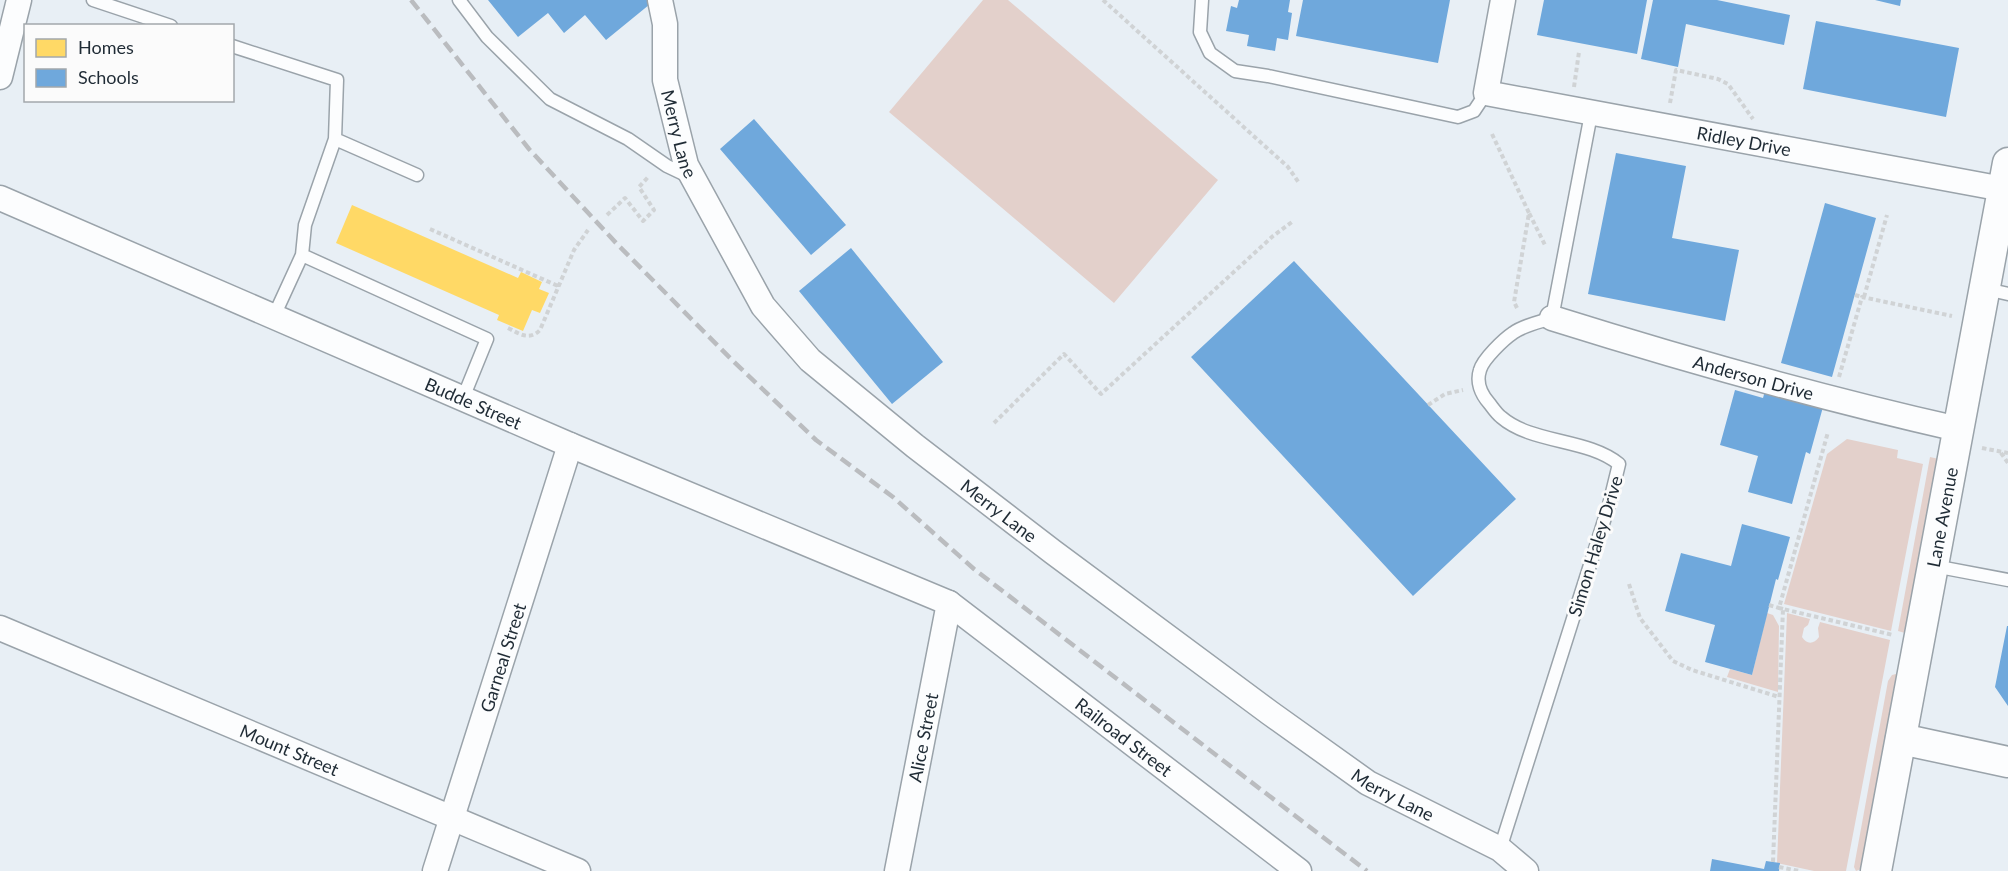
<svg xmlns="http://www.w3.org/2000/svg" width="2008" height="871" font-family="Lato,sans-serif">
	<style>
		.green { fill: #e3d0cb }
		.homes { fill: #ffd966 }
		.schools { fill: #6fa8dc }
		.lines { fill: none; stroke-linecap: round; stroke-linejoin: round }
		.service-casing { stroke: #9aa3aa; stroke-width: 15 }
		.minor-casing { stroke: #9aa3aa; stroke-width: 27 }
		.tertiary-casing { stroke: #9aa3aa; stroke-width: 33 }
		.path { stroke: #d0d3d5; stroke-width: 4; stroke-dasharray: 4.5 3; stroke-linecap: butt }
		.service { stroke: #fcfdfe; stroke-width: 12 }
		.minor { stroke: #fcfdfe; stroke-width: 24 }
		.tertiary { stroke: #fcfdfe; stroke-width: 30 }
		.rail { stroke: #babcbf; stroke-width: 4.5; stroke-dasharray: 12 6; stroke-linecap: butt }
		.labels { text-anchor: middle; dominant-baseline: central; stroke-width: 6; stroke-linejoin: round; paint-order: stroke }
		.street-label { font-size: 18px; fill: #1f2b35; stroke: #fbfbfb }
	</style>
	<rect width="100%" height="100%" fill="#e8eff5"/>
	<!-- green -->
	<path class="green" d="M983,0H1008L1218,180L1114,303L889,112Z
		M1847,439L1898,450L1897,458L1923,464L1891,631L1784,604L1827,454Z
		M1930,457L1939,459L1905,633L1898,631Z
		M1767,613L1773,615L1779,626L1778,692L1727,677L1730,669L1752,675Z
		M1787,613L1810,619L1808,625L1804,628L1802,637C1807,645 1814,644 1819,637L1818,628L1820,622L1890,640L1846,871H1814L1777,863Z
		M1896,674L1898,677L1861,869L1856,871L1854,867L1888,681L1892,675Z"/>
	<!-- homes -->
	<path class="homes" d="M352,205L518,278L521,272L542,282L539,289L549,293L540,313L532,310L523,331L497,320L499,315L336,243Z"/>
	<!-- schools -->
	<path class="schools" d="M488,0H655L606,40L585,15L564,33L548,13L518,37Z
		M1239,0H1290L1288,12L1292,13L1288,40L1277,38L1275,51L1247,46L1249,35L1226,31L1231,6L1237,8Z
		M1303,0H1450L1438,63L1296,36Z
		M1544,0H1647L1637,54L1537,35Z
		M1653,0H1717L1790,15L1784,45L1686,24L1678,67L1641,59Z
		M1875,0H1901L1900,6Z
		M1816,21L1959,48L1946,117L1803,89Z
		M754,119L846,225L811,255L720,149Z
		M1616,153L1686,166L1672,238L1739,250L1725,321L1588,294Z
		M1825,203L1876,218L1832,377L1781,363Z
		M851,248L943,362L892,404L799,291Z
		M1294,261L1516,499L1413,596L1191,357Z
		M1735,390L1763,398L1765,391L1823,407L1810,454L1806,452L1792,504L1748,492L1758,456L1720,445Z
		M1742,524L1790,537L1778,580L1776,579L1752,675L1705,662L1715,625L1665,611L1681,553L1731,566Z
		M2007,626H2008V706L1995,687Z
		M1712,859L1764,869L1766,861L1780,863L1779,871H1710Z"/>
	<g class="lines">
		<defs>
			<path id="service" d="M93,0L171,26
				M459,0L487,37L550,99L628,139L667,166L688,176
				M1202,0L1200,32L1210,53L1235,71L1268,76L1458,117L1474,111L1486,93
				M232,46L337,80L335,139
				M302,255L305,225L335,139L417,175
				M1986,289L2008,294
				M274,316L302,255L487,339L463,398
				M1934,566L2008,580
				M1500,849L1609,505L1619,464C1587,438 1532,444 1501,417C1496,413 1493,408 1489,403C1481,394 1476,382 1480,370C1483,359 1504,339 1513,333C1524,325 1540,322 1552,318L1591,114"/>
			<g id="minor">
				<path id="s1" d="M660,0L665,24V80L686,165L763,306L810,360L915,446L1053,552L1270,713L1368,783L1500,849L1526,871"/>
				<path id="s2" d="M1503,0L1486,93L2003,189"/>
				<path d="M0,77L19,0"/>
				<path id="s3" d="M0,198L570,445L949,603L1299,871"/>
				<path id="s4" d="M1552,318C1686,360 1821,398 1958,429"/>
				<path id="s5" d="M0,628L578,871"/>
				<path id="s6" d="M435,871L570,445"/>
				<path id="s7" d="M897,871L949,603"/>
			</g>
			<g id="tertiary">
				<path d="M1901,739L2008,762"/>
				<path id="s8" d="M1876,871L2008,163"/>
			</g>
		</defs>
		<!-- service casing -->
		<use href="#service" class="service-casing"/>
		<!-- minor casing -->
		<use href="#minor" class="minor-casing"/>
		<!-- tertiary casing -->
		<use href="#tertiary" class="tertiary-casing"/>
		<!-- path -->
		<path class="path" d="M1103,0L1288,167L1299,183
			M1574,87L1579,52
			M1670,103L1676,70L1718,79L1728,84L1753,119
			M1492,134L1529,213
			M607,215L625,198L643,221L654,210L639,187L649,176
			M430,229L558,286
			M1855,295L1862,297
			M1864,297L1887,215
			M1517,308L1514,302L1529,213L1546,247
			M508,328C520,334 529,341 540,330L574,250L588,230
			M1839,377L1862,297L1952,316
			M1428,405L1445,394L1463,390
			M994,423L1064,354L1101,394L1273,236L1292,222
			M1982,448L2008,453
			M2001,453L2008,463
			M1629,584L1640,618L1673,661L1692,670L1779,697
			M1769,605L1779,608
			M1783,609L1779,608L1828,432
			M1773,862L1783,609L1893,635
			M1779,867L1799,871"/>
		<!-- service -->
		<use href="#service" class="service"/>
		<!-- minor -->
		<use href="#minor" class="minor"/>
		<!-- tertiary -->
		<use href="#tertiary" class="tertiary"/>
		<!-- rail -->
		<path class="rail" d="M411,0L529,149L617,244L732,360L816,440L893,497L974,569L1367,871"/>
	</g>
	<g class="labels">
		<!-- street labels -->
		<g class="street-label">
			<text stroke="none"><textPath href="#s1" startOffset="136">Merry Lane</textPath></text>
			<text stroke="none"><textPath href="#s2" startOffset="357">Ridley Drive</textPath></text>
			<text stroke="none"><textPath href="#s4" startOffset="210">Anderson Drive</textPath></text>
			<text stroke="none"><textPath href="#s3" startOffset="516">Budde Street</textPath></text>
			<text stroke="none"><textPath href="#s1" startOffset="642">Merry Lane</textPath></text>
			<text stroke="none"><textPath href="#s8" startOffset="360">Lane Avenue</textPath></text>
			<text transform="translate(1595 546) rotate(-73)">Simon Haley Drive</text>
			<text stroke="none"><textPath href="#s6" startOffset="224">Garneal Street</textPath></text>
			<text stroke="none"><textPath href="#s7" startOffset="136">Alice Street</textPath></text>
			<text stroke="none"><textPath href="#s3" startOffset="1252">Railroad Street</textPath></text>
			<text stroke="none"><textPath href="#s5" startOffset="314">Mount Street</textPath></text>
			<text stroke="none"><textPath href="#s1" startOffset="1128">Merry Lane</textPath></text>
		</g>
	</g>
	<!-- legend -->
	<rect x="24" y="24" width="210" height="78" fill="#fbfbfb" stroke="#a3a8ac" stroke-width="1.5"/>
	<rect x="36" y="39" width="30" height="18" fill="#ffd966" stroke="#a3a8ac" stroke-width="1.5"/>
	<text x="78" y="54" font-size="18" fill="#1f2b35">Homes</text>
	<rect x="36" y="69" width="30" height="18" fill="#6fa8dc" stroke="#a3a8ac" stroke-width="1.5"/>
	<text x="78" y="84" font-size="18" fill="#1f2b35">Schools</text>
</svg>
